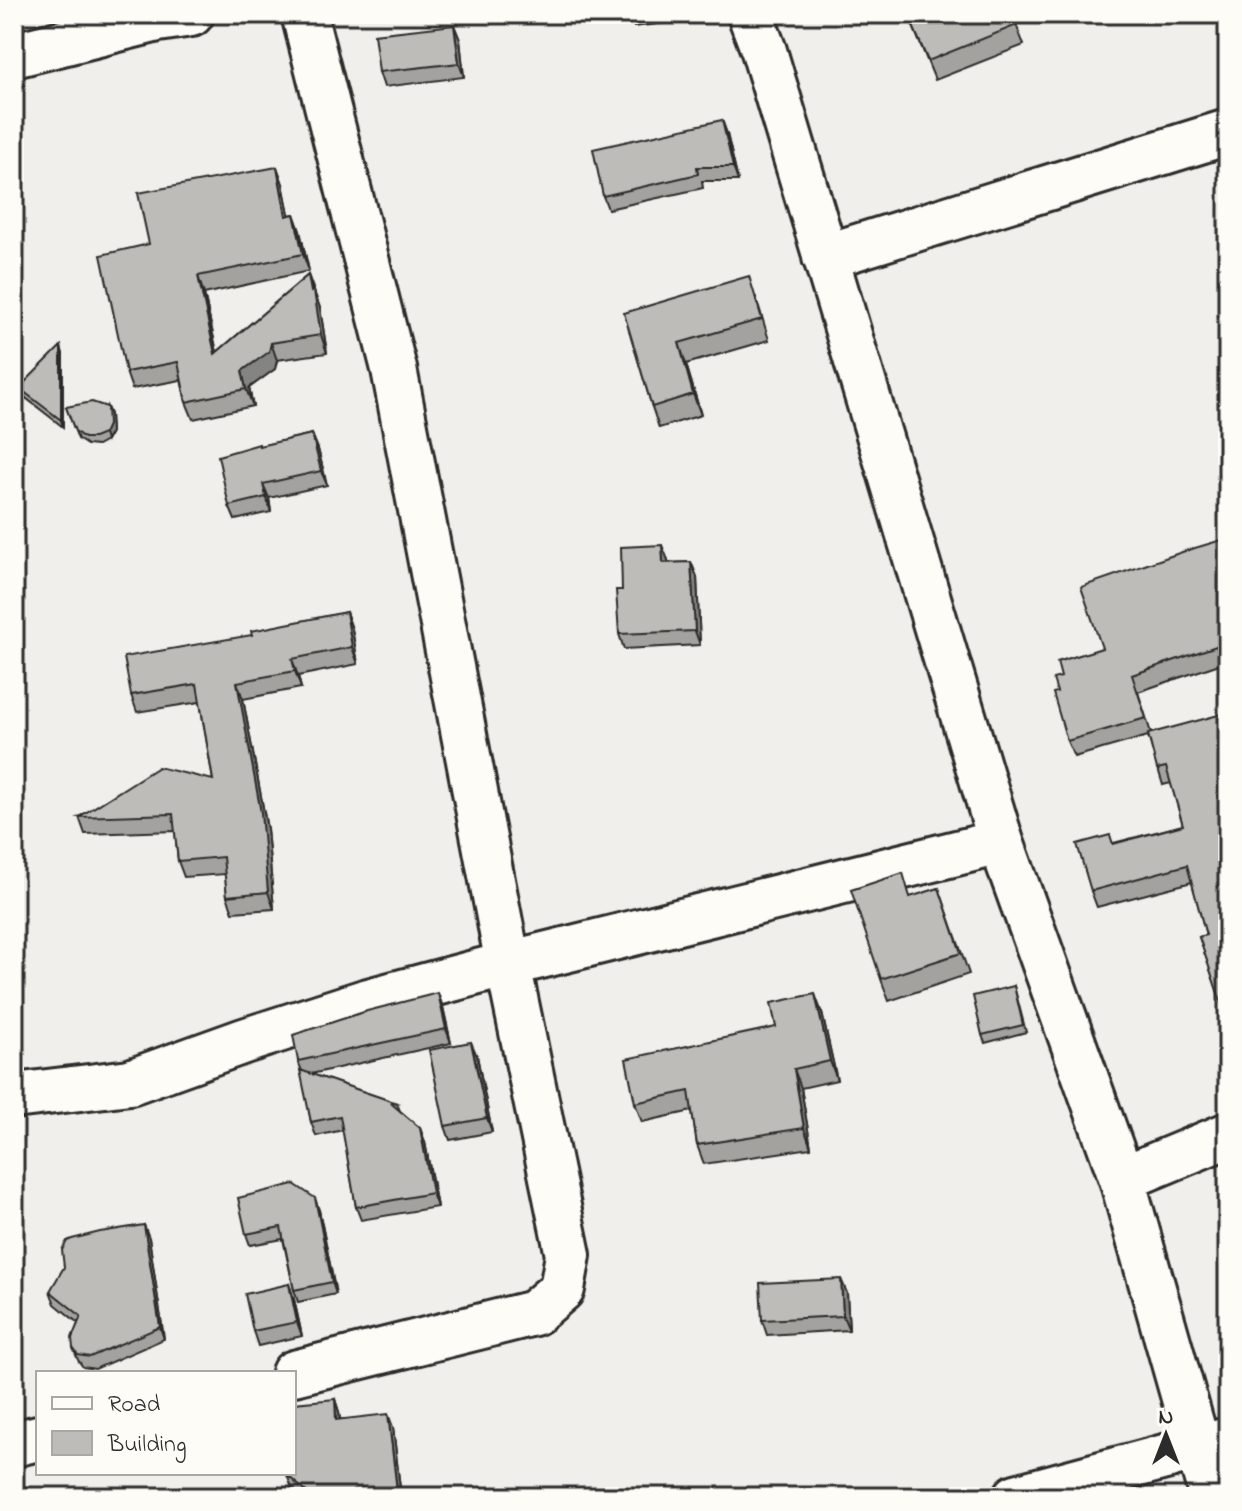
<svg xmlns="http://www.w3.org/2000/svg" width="1242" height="1511" font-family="'Indie Flower',sans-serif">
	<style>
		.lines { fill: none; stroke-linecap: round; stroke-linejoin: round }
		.minor-casing { stroke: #2b2b2b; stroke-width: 50 }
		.tertiary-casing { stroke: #2b2b2b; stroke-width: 50 }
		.minor { stroke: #fdfcf7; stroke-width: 44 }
		.tertiary { stroke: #fdfcf7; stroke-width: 44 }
		.wall { fill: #a3a29e; stroke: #2b2b2b; stroke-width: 2 }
		.shaded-wall { fill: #848481; stroke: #2b2b2b; stroke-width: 2 }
		.building { fill: #bdbcb8; stroke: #2b2b2b; stroke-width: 2 }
	</style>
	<rect width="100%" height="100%" fill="#f0efeb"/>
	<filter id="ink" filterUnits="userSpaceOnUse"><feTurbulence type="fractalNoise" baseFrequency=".0125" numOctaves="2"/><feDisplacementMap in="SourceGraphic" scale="16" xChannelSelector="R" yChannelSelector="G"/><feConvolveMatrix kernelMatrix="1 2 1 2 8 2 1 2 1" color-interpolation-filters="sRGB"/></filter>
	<g filter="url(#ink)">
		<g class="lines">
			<defs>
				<path id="minor" d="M750,14L764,51L1001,842L1122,1179L1212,1497
					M14,55L158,19L191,14
					M825,257L1228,132
					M14,1096L130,1082L244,1041L365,1002L508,964L1001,842
					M1122,1179L1228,1135
					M294,1373L534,1313L562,1289L568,1255L508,964L394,369L304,14
					M14,1444L38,1438"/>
				<path id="tertiary" d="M1016,1497L1228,1440"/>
			</defs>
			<!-- minor casing -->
			<use href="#minor" class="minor-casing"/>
			<!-- tertiary casing -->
			<use href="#tertiary" class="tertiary-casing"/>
			<!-- minor -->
			<use href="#minor" class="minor"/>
			<!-- tertiary -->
			<use href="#tertiary" class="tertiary"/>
		</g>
		<!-- wall -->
		<path class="wall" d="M629,14H706V18L634,27Z
			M908,14H1012L1024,45L935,80Z
			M454,25L460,40L464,77L384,87L379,72Z
			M722,120L727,134L738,181H702L703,188L608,209L603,196Z
			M277,167L283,184L289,215L294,214L300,231L309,271L204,294L217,352L308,275L320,308L327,353L277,360L275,369L249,388L253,406L193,419L186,402L181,380L132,389L126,372L149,244Z
			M756,297L769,340L686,364L701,415L659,428L652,407L624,313Z
			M63,354V427L22,395L19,388Z
			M66,407L110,414L111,432L106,441L97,446L87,445L78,439Z
			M312,434L318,449L327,485L269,498L271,512L235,520L229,506L260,446Z
			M1228,538V661L1138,692L1151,733L1228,718V1022L1199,937L1206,935L1192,882L1097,907L1091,891L1113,843L1183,825L1171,783L1163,785L1148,736L1074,757L1067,741L1057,692L1061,677L1102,648Z
			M668,560V563L691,562L697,577L700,645L624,649L619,634L622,590Z
			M346,612L352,629L358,664L298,676L301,688L243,699L267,829L274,909L233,912L227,896L225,874L184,877L178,861L175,831L85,834L79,817L213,780L200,702L137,712L131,695L252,635Z
			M939,888L969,974L889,1001L881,979L911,897Z
			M1014,986L1026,1032L985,1043L982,1035Z
			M443,1007L451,1043L311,1074L397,1103L400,1111L420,1128L425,1142L437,1207L361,1220L356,1207L343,1130L316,1136L311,1122L302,1071L298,1061Z
			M822,1013L837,1080L801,1088L811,1148L704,1164L697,1145L692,1111L642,1122L635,1103L776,1027Z
			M477,1056L492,1132L450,1140L445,1126Z
			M319,1210L336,1294L298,1302L294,1290L283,1239L250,1245L246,1234Z
			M144,1225L149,1238L164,1339L95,1369L83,1367L78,1360L73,1348L78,1323L55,1304L50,1291Z
			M289,1284L294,1299L302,1336L258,1346L253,1331Z
			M847,1293L849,1330L767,1335L762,1320Z
			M335,1399L339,1412L340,1419L393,1427L401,1497H302L292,1488L287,1475Z"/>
		<!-- shaded-wall -->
		<path class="shaded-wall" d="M454,25L460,40L464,77L459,63Z
			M722,120L727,134L738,181L733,167Z
			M277,167L283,184L293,233L286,216Z
			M294,214L300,231L309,271L303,254Z
			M308,275L320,308L327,353L321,335Z
			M198,276L204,294L221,371L215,354Z
			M271,343L277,360L275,369L249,388L253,406L246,389L242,371Z
			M679,343L686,364L701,415L693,394Z
			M61,346L63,354V427L61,420Z
			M107,407L110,414L111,432L106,441L104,434Z
			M312,434L318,449L327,485L321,471Z
			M263,484L269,498L271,512L266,497Z
			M662,545L668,560V578L663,563Z
			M691,562L697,577L700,645L695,631Z
			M346,612L352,629L358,664L352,647Z
			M292,659L298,676L301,688L295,671Z
			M237,682L243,699L267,829L274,909L268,892Z
			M438,993L443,1007L451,1043L446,1029Z
			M815,994L822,1013L837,1080L830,1061Z
			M471,1042L477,1056L492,1132L487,1118Z
			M794,1069L801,1088L811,1148L804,1128Z
			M420,1128L425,1142L437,1207L432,1193Z
			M315,1198L319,1210L336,1294L332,1282Z
			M144,1225L149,1238L164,1339L160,1327Z
			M841,1279L847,1293L849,1330L843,1316Z
			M289,1284L294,1299L302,1336L297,1322Z
			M335,1399L339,1412L341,1433L336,1420Z
			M388,1414L393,1427L401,1497H399L397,1491Z"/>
		<!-- building -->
		<path class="building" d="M908,14H1012L1017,25L928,61Z
			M454,25L459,63L379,72L374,34Z
			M722,120L733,167H697L698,174L603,196L593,149Z
			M277,167L286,216L294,214L303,254L198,276L215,354L308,275L311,292L314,291L321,335L271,343L269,352L242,371L246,389L186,402L178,362L126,372L101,255L149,244L138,193Z
			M749,276L762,319L679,343L693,394L652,407L624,313Z
			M61,346V420L19,388Z
			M92,402L107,407L108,425L104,434L94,438H84L75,431L66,407Z
			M312,434L321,471L263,484L266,497L229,506L218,456L259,444V446Z
			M1228,538V642L1132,675L1146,718L1067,741L1053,693L1057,692L1053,679L1061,677L1057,662L1102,648L1081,587L1185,551Z
			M662,545L663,563L691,562L695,631L619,634L616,590H622L621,547Z
			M346,612L352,647L292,659L295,671L237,682L261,813L268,892L227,896L223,857L178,861L173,814L79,817L158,767L213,780L197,684L131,695L124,657L252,635L251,631Z
			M1226,713L1228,719V1017H1226L1199,937L1206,935L1187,865L1091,891L1077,844L1110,835L1113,844L1183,825L1166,767L1157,769L1148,734Z
			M903,873L910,897L939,888L961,953L881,979L851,890Z
			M1014,986L1023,1025L982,1035L973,996Z
			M438,993L446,1029L298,1061L293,1035L367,1011Z
			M815,994L830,1061L794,1069L804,1128L697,1145L689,1091L635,1103L626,1059L776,1027L771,1003Z
			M471,1042L487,1118L445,1126L429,1050Z
			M300,1070L397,1103L392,1104L420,1128L432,1193L356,1207L340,1116L311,1122Z
			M294,1184L315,1198L332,1282L294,1290L281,1227L246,1234L238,1198Z
			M144,1225L160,1327L90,1357L78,1355L73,1348L72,1338L81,1316L50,1291L64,1267L62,1250L67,1241L72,1239L100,1232Z
			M841,1279L843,1316L762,1320L760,1283Z
			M289,1284L297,1322L253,1331L245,1294Z
			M335,1399L336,1420L388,1414L397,1491L349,1497H312L287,1475L286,1473H294V1403Z"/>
	</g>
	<!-- margin -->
	<rect width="1242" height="1511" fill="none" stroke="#fdfcf7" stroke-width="48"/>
	<rect x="24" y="24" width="1194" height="1463" fill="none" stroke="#2b2b2b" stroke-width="3" filter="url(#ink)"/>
	<!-- legend -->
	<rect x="36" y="1371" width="260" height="104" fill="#fdfcf7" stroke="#a9a8a5" stroke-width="2"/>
	<rect x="52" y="1397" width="40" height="12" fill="#fdfcf7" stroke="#a9a8a5" stroke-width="2"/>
	<text x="108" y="1411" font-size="24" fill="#2b2b2b">Road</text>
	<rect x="52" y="1431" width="40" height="24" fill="#bdbcb8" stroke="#a9a8a5" stroke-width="2"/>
	<text x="108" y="1451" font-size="24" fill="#2b2b2b">Building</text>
	<!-- north arrow -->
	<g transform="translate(1166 1435)" stroke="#fdfcf7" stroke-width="6" paint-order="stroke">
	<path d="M0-6L14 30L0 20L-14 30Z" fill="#2b2b2b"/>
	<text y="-12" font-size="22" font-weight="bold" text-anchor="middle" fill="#2b2b2b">N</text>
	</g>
</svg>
